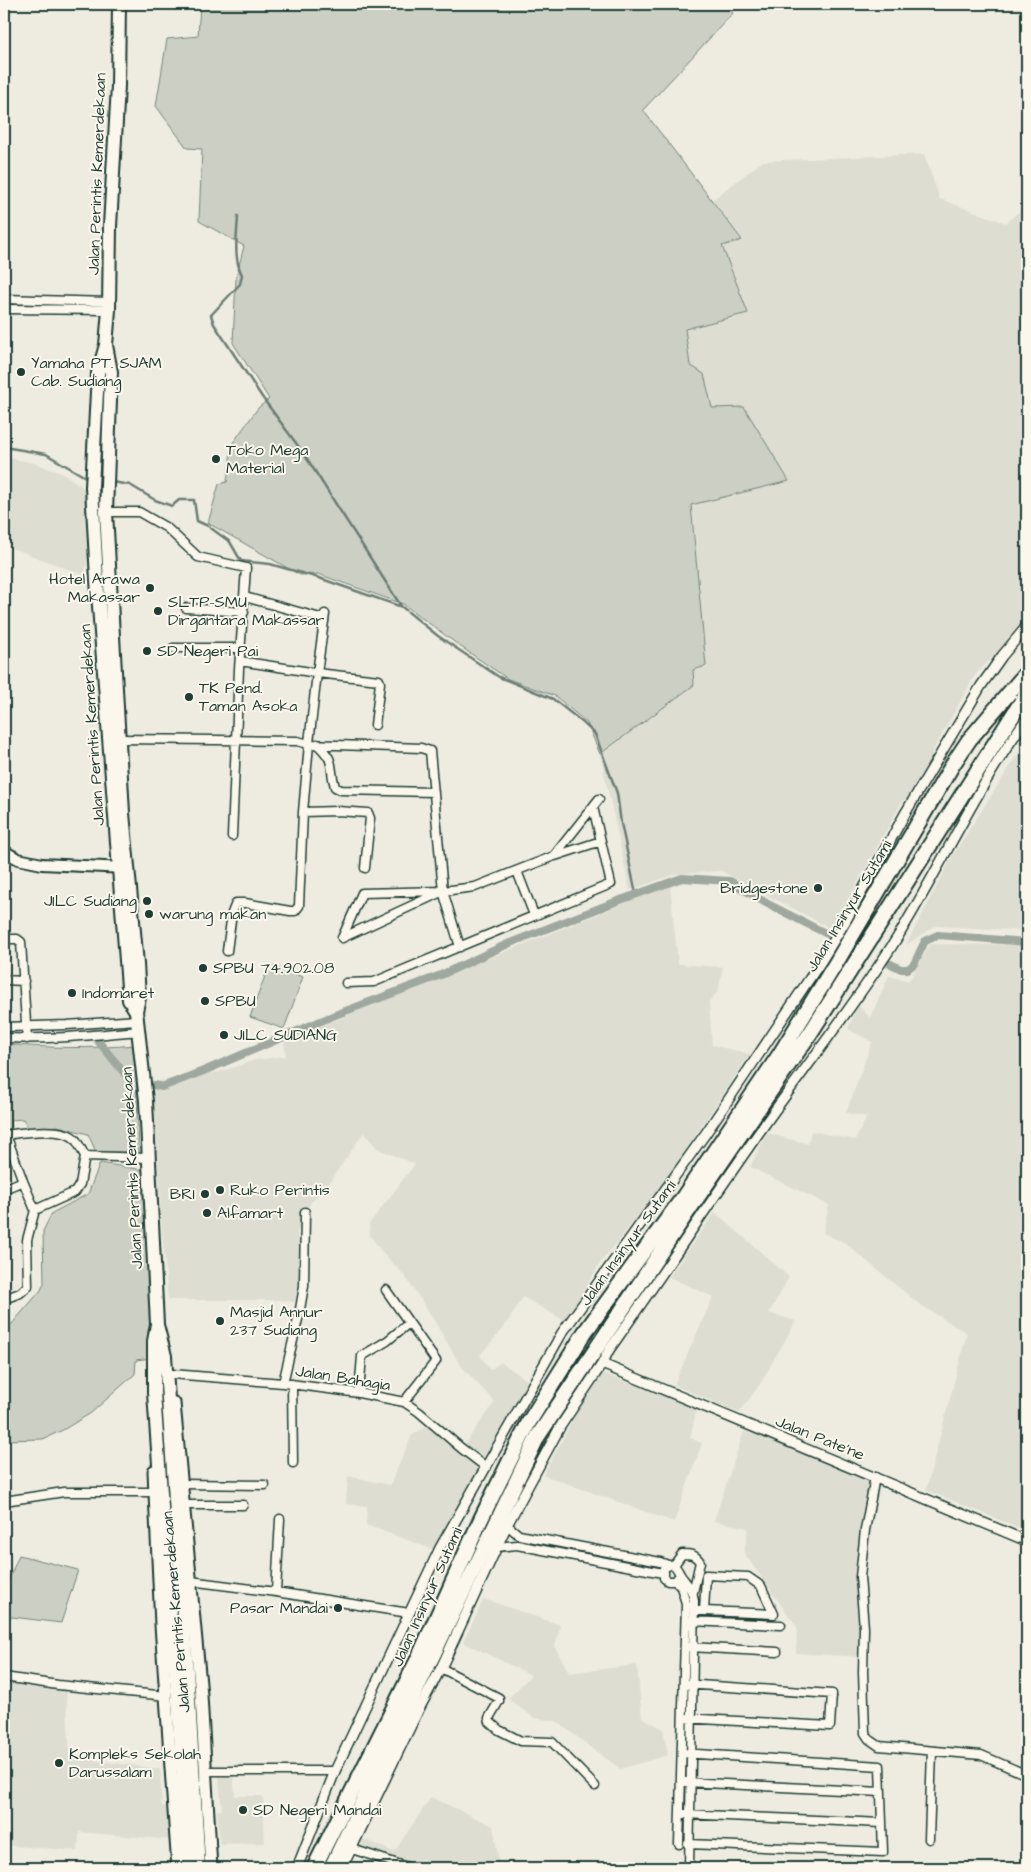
<svg xmlns="http://www.w3.org/2000/svg" width="1031" height="1872" font-family="'Architects Daughter',sans-serif">
	<style>
		.built { fill: #ddddd2 }
		.green { fill: #cbcfc4; stroke: #75867c }
		.lines { fill: none; stroke-linecap: round; stroke-linejoin: round }
		.stream { stroke: #6c7d74; stroke-width: 2.5 }
		.canal { stroke: #9fa89f; stroke-width: 8 }
		.minor-casing { stroke: #1f3d34; stroke-width: 11 }
		.tertiary-casing { stroke: #1f3d34; stroke-width: 12 }
		.secondary-casing { stroke: #1f3d34; stroke-width: 14 }
		.primary-casing { stroke: #1f3d34; stroke-width: 15 }
		.trunk-casing { stroke: #1f3d34; stroke-width: 16 }
		.motorway-casing { stroke: #1f3d34; stroke-width: 18 }
		.minor { stroke: #fbf7ec; stroke-width: 8 }
		.tertiary { stroke: #fbf7ec; stroke-width: 9 }
		.secondary { stroke: #fbf7ec; stroke-width: 10 }
		.primary { stroke: #fbf7ec; stroke-width: 11 }
		.trunk { stroke: #fbf7ec; stroke-width: 12 }
		.motorway { stroke: #fbf7ec; stroke-width: 14 }
		.poi-dot { fill: #1f3d34; stroke: #fbf7ec; stroke-width: 2 }
		.labels { text-anchor: middle; dominant-baseline: central; stroke-width: 4; stroke-linejoin: round; paint-order: stroke }
		.street-label { font-size: 16px; fill: #1f3d34; stroke: #fbf7ec }
		.poi-label { font-size: 16px; fill: #1f3d34; stroke: #fbf7ec; text-anchor: start }
	</style>
	<rect width="100%" height="100%" fill="#eeece1"/>
	<filter id="ink" filterUnits="userSpaceOnUse"><feTurbulence type="fractalNoise" baseFrequency=".02" numOctaves="2"/><feDisplacementMap in="SourceGraphic" scale="10" xChannelSelector="R" yChannelSelector="G"/><feConvolveMatrix kernelMatrix="1 2 1 2 8 2 1 2 1" color-interpolation-filters="sRGB"/></filter>
	<g filter="url(#ink)">
		<!-- built -->
		<path class="built" d="M924,154L940,199L1006,223L1027,205V623L976,674L933,750L930,764L906,800H903L832,929L721,871L676,874L630,890L600,754L694,685L693,670L696,547L691,505L712,408L704,374L690,366L685,329L748,313L722,246L742,240L712,200L763,161Z
			M4,457L34,463L64,474L87,490V510L90,551L84,575L4,545Z
			M1027,740V931L935,926L906,945L953,855Z
			M670,885L678,964L723,967L718,992L709,1001L712,1045L750,1054L657,1193L601,1262L565,1321L523,1297L503,1329L480,1355L490,1370L501,1362L528,1381L485,1461L465,1444L495,1402L461,1366L429,1312L404,1275L381,1251L370,1235L369,1224L415,1164L378,1149L364,1132L327,1186L311,1202L297,1232L302,1264L295,1302L278,1300H168L161,1217L153,1082L219,1072L255,1060L286,1056L284,1041Z
			M930,944L1027,945V1531L926,1490L967,1333L919,1304L845,1243L823,1233L829,1205L750,1167L767,1133L808,1144L811,1131L855,1140L867,1117L846,1113L872,1042L848,1029L858,1005L870,1018L889,976L909,981Z
			M715,1212L789,1277L769,1313L796,1321L760,1384L739,1413L674,1385L713,1297L669,1277Z
			M599,1372L697,1408L690,1438L702,1443L674,1522L543,1475Z
			M428,1426L480,1467L435,1550L366,1525L367,1506L346,1504L348,1476L390,1485L412,1435Z
			M744,1431L782,1442L880,1485L863,1571L862,1657L796,1653L797,1627L744,1553L748,1528L714,1521Z
			M484,1599L560,1625L555,1647L569,1673L637,1665L642,1717L663,1729L668,1755L620,1769L556,1721L534,1718L508,1699L531,1675L463,1642Z
			M4,1680L66,1690L70,1757L160,1769L162,1806L168,1807L173,1840L79,1832L78,1851L4,1845Z
			M233,1776L235,1796H263L265,1843L220,1844L217,1811L222,1810L219,1777Z
			M431,1797L493,1826L500,1868H420L390,1863L355,1847L361,1838L394,1852Z"/>
		<!-- green -->
		<path class="green" d="M200,4H726L733,13L643,110L742,240L722,246L748,313L685,329L690,365L704,374L712,408L744,407L789,481L691,505L706,666L693,670L694,685L600,754L587,723L555,696L508,679L461,647L403,604L318,574L300,575L208,523L219,484L227,482L232,444L258,408L269,399L233,343L236,278L244,246L199,221L202,149L187,148L156,106L167,39L198,36Z
			M269,965L303,977L284,1029L250,1017Z
			M4,1044C47,1048 91,1049 135,1045L139,1152H96L88,1134L58,1126L29,1129L23,1119L10,1120L12,1133L4,1135Z
			M100,1163L144,1170L152,1358L136,1360L135,1374L91,1413L63,1430L43,1439L4,1440V1333L41,1290L44,1283L43,1231L52,1213L88,1194Z
			M19,1555L78,1570L61,1623L4,1616V1591Z"/>
		<g class="lines">
			<!-- stream -->
			<path class="stream" d="M238,216C237,236 233,257 242,275L240,284L211,315L214,324L262,397L304,454L401,606
				M4,447L46,454L87,478
				M112,482L130,485L155,500L172,506L179,500H194L197,521L208,526L230,542L241,561L270,564L319,578L402,607L438,636L499,677L553,699L582,722L595,734L617,793L621,823L636,894"/>
			<!-- canal -->
			<path class="canal" d="M891,964L901,969H908L914,964L925,941L938,935L1027,942
				M98,1041L126,1075
				M154,1085L162,1087L206,1070L335,1015L441,975L510,943L615,902L682,878L730,881L766,903L835,938"/>
			<defs>
				<path id="minor" d="M4,299L109,302
					M4,309L109,310
					M106,512H139L167,528L198,557L246,568L239,669L232,836
					M245,597L324,619
					M186,608L244,612
					M173,648H241
					M240,661L317,673L325,614
					M118,739L297,741L309,744L303,812L299,906L295,911H290L245,903H236L232,913L227,951
					M309,743L317,673L379,680L380,683L375,725
					M309,744L421,748L430,751L443,891L460,947
					M317,744C337,763 328,763 335,787L341,790L434,792
					M303,812L337,811L368,813L370,818L365,868
					M555,856L601,841
					M517,871L534,915
					M342,938L362,893L443,891L475,887L554,856L599,799
					M342,938L439,893
					M4,939H17L21,942L27,1039
					M4,980L24,981
					M346,983L374,982L611,884L593,807
					M4,1027L67,1025L137,1020
					M4,1038C49,1040 94,1035 139,1031
					M4,1135C21,1133 62,1126 75,1139C79,1144 82,1151 85,1156
					M6,1135L23,1181
					M4,1189L23,1181L35,1210L27,1240L28,1286L20,1293L4,1299
					M35,1210L75,1192L80,1184L85,1156L149,1158
					M386,1290L436,1361L404,1402
					M172,1374L283,1383L359,1393L404,1402L419,1412L461,1448L486,1467
					M283,1383L299,1315L304,1286L305,1212
					M292,1384L293,1463
					M359,1393L362,1356L387,1341L409,1323
					M875,1477L865,1530L860,1577L864,1628L863,1672L865,1733L869,1739L879,1746L981,1755L1027,1775
					M182,1484L265,1485
					M4,1501L64,1492H154
					M183,1505H243
					M507,1525L519,1535L660,1562L668,1565
					M497,1547L517,1545L663,1573
					M674,1565L682,1554C690,1554 695,1554 700,1562L693,1592
					M680,1575L675,1581H668L664,1578V1568C675,1560 676,1568 681,1576C687,1584 693,1590 694,1601L689,1868
					M190,1581L276,1592L409,1613
					M675,1581L681,1587L686,1603L679,1844
					M276,1592L280,1519
					M694,1611H704L774,1614L761,1586L748,1577L706,1575L704,1611
					M690,1621L781,1625
					M690,1647L777,1652
					M441,1668L499,1698V1701L489,1718L490,1722L499,1730L521,1741L552,1742L595,1786
					M4,1677L58,1685L167,1696
					M683,1718L830,1726L832,1694L684,1684
					M682,1753L880,1766L883,1852L688,1844
					M205,1771H335
					M685,1782L881,1792
					M684,1814L882,1823
					M929,1839L932,1751
					M352,1849L410,1868"/>
				<path id="tertiary" d="M602,1364L1027,1541
					M297,1868L335,1771L440,1548L562,1333L706,1133L822,960L845,922L906,812L981,686L1002,656L1027,626
					M342,1868L418,1711L441,1668L507,1525L560,1427L602,1364L609,1350C662,1275 712,1199 765,1124C809,1062 857,1002 897,938C942,865 977,787 1027,718"/>
				<path id="secondary" d="M4,851L18,859L42,864L125,868"/>
				<path id="primary" d="M174,1403L201,1695L211,1868
					M154,1471L161,1625L178,1868"/>
				<path id="trunk" d="M119,4L118,86L110,226L109,310L106,345L98,373L92,487L97,580L129,1000L136,1011
					M106,345L111,372L106,512L123,813L137,964L139,998L136,1011L146,1101L157,1324L154,1341V1393L168,1592L178,1701L188,1868
					M157,1325L165,1356L189,1700L199,1868"/>
				<path id="motorway" d="M314,1868L418,1659L481,1519L529,1422L585,1332L684,1196L780,1054L836,963L953,764L969,740L1027,672
					M331,1868L538,1436L688,1211L811,1032L1027,693"/>
			</defs>
			<!-- minor casing -->
			<use href="#minor" class="minor-casing"/>
			<!-- tertiary casing -->
			<use href="#tertiary" class="tertiary-casing"/>
			<!-- secondary casing -->
			<use href="#secondary" class="secondary-casing"/>
			<!-- primary casing -->
			<use href="#primary" class="primary-casing"/>
			<!-- trunk casing -->
			<use href="#trunk" class="trunk-casing"/>
			<!-- motorway casing -->
			<use href="#motorway" class="motorway-casing"/>
			<!-- minor -->
			<use href="#minor" class="minor"/>
			<!-- tertiary -->
			<use href="#tertiary" class="tertiary"/>
			<!-- secondary -->
			<use href="#secondary" class="secondary"/>
			<!-- primary -->
			<use href="#primary" class="primary"/>
			<!-- trunk -->
			<use href="#trunk" class="trunk"/>
			<!-- motorway -->
			<use href="#motorway" class="motorway"/>
		</g>
	</g>
	<!-- markers -->
	<g class="poi-dot">
		<circle cx="21" cy="372" r="5"/>
		<circle cx="216" cy="459" r="5"/>
		<circle cx="150" cy="588" r="5"/>
		<circle cx="158" cy="611" r="5"/>
		<circle cx="147" cy="651" r="5"/>
		<circle cx="189" cy="697" r="5"/>
		<circle cx="818" cy="888" r="5"/>
		<circle cx="147" cy="901" r="5"/>
		<circle cx="149" cy="914" r="5"/>
		<circle cx="203" cy="968" r="5"/>
		<circle cx="72" cy="993" r="5"/>
		<circle cx="205" cy="1001" r="5"/>
		<circle cx="224" cy="1035" r="5"/>
		<circle cx="220" cy="1190" r="5"/>
		<circle cx="205" cy="1194" r="5"/>
		<circle cx="207" cy="1213" r="5"/>
		<circle cx="220" cy="1321" r="5"/>
		<circle cx="338" cy="1608" r="5"/>
		<circle cx="59" cy="1763" r="5"/>
		<circle cx="243" cy="1810" r="5"/>
	</g>
	<g class="labels">
		<!-- street labels -->
		<g class="street-label">
			<text transform="translate(97 174) rotate(-88)">Jalan Perintis Kemerdekaan</text>
			<text transform="translate(92 725) rotate(-94)">Jalan Perintis Kemerdekaan</text>
			<text transform="translate(849 906) rotate(-59)">Jalan Insinyur Sutami</text>
			<text transform="translate(132 1168) rotate(-93)">Jalan Perintis Kemerdekaan</text>
			<text transform="translate(628 1243) rotate(-54)">Jalan Insinyur Sutami</text>
			<text transform="translate(343 1378) rotate(9)">Jalan Bahagia</text>
			<text transform="translate(820 1438) rotate(22)">Jalan Pate'ne</text>
			<text transform="translate(427 1597) rotate(-66)">Jalan Insinyur Sutami</text>
			<text transform="translate(176 1612) rotate(-95)">Jalan Perintis Kemerdekaan</text>
		</g>
		<!-- poi labels -->
		<g class="poi-label">
			<text x="31" y="363">Yamaha PT. SJAM<tspan x="31" dy="18">Cab. Sudiang</tspan></text>
			<text x="226" y="450">Toko Mega<tspan x="226" dy="18">Material</tspan></text>
			<text x="140" y="579" text-anchor="end">Hotel Arawa<tspan x="140" dy="18">Makassar</tspan></text>
			<text x="168" y="602">SLTP-SMU<tspan x="168" dy="18">Dirgantara Makassar</tspan></text>
			<text x="157" y="651">SD Negeri Pai</text>
			<text x="199" y="688">TK Pend.<tspan x="199" dy="18">Taman Asoka</tspan></text>
			<text x="808" y="888" text-anchor="end">Bridgestone</text>
			<text x="137" y="901" text-anchor="end">JILC Sudiang</text>
			<text x="159" y="914">warung makan</text>
			<text x="213" y="968">SPBU 74.902.08</text>
			<text x="82" y="993">Indomaret</text>
			<text x="215" y="1001">SPBU</text>
			<text x="234" y="1035">JILC SUDIANG</text>
			<text x="230" y="1190">Ruko Perintis</text>
			<text x="195" y="1194" text-anchor="end">BRI</text>
			<text x="217" y="1213">Alfamart</text>
			<text x="230" y="1312">Masjid Annur<tspan x="230" dy="18">237 Sudiang</tspan></text>
			<text x="328" y="1608" text-anchor="end">Pasar Mandai</text>
			<text x="69" y="1754">Kompleks Sekolah<tspan x="69" dy="18">Darussalam</tspan></text>
			<text x="253" y="1810">SD Negeri Mandai</text>
		</g>
	</g>
	<!-- margin -->
	<rect width="1031" height="1872" fill="none" stroke="#fbf7ec" stroke-width="20"/>
	<rect x="10" y="10" width="1011" height="1852" fill="none" stroke="#1f3d34" stroke-width="2" filter="url(#ink)"/>
</svg>
